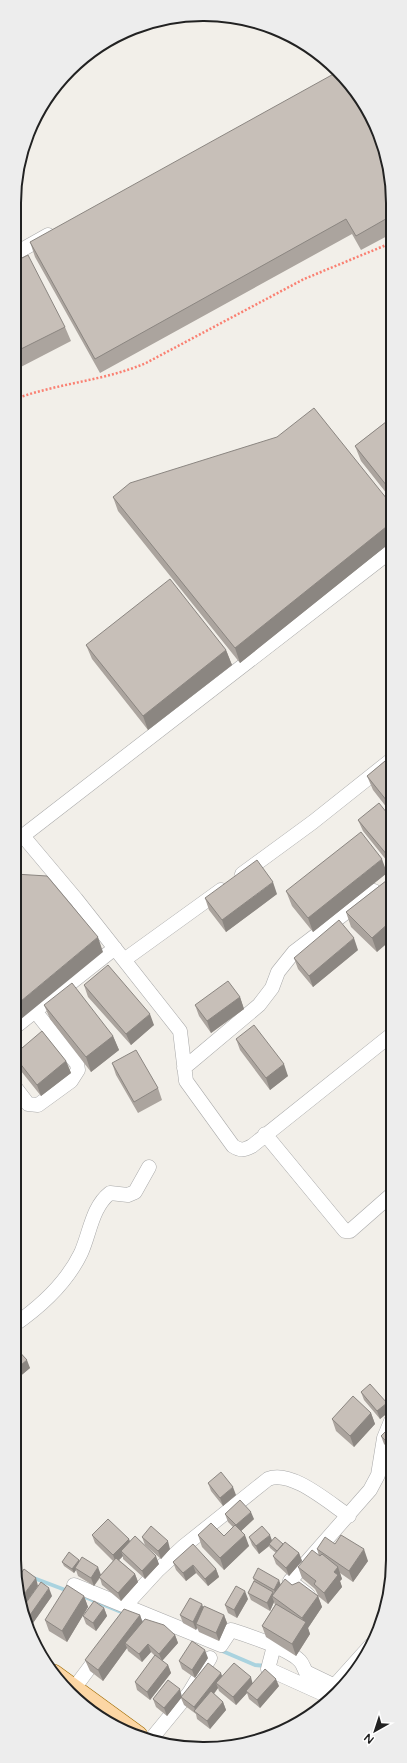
<svg xmlns="http://www.w3.org/2000/svg" width="407" height="1763" font-family="'Varela Round',sans-serif">
	<style>
		.lines { fill: none; stroke-linecap: round; stroke-linejoin: round }
		.stream { stroke: #aad3df; stroke-width: 4 }
		.minor-casing { stroke: #a9a9a9; stroke-width: 15 }
		.major-casing { stroke: #a06b00; stroke-width: 18 }
		.path { stroke: #fa8072; stroke-width: 2.5; stroke-dasharray: 2 2; stroke-linecap: butt }
		.minor { stroke: #fff; stroke-width: 14 }
		.major { stroke: #fcd6a4; stroke-width: 17 }
		.wall { fill: #aba49e }
		.shaded-wall { fill: #8b8681 }
		.building { fill: #c7bfb8; stroke: #8b8681 }
		.rim { fill: none; stroke: #222; stroke-width: 2 }
	</style>
	<rect width="100%" height="100%" fill="#f2efe9"/>
	<g class="lines">
		<!-- stream -->
		<path class="stream" d="M31,1577L68,1591
			M80,1595L126,1614
			M220,1650L255,1665L266,1666"/>
		<defs>
			<path id="minor" d="M16,253L48,235
				M23,836L76,899L180,1031L186,1081L233,1146C241,1151 244,1150 252,1146L391,1035
				M15,842L391,551
				M242,874L313,822L391,760
				M124,960L221,890
				M15,1027L115,948
				M184,1068L259,1005L272,988L278,972L294,952L374,891
				M15,1087L28,1104L38,1105L71,1081L78,1070L77,1064L35,1011
				M265,1134L345,1231H350L391,1195
				M14,1325C40,1307 67,1282 81,1253C90,1233 92,1207 110,1193L128,1195L135,1192L149,1167
				M74,1585L221,1645L231,1630C247,1635 289,1649 300,1661C303,1664 304,1669 306,1672L333,1685L336,1684L371,1645
				M308,1595L290,1581L370,1490L378,1475L384,1438L391,1421
				M125,1606L158,1570L184,1546L268,1479C291,1469 329,1503 349,1516
				M274,1646L268,1669L330,1697
				M75,1687L99,1655
				M152,1738L189,1693L210,1658"/>
			<path id="major" d="M54,1673L139,1735"/>
		</defs>
		<!-- minor casing -->
		<use href="#minor" class="minor-casing"/>
		<!-- major casing -->
		<use href="#major" class="major-casing"/>
		<!-- path -->
		<path class="path" d="M15,399C58,383 104,381 146,363L304,279L391,243"/>
		<!-- minor -->
		<use href="#minor" class="minor"/>
		<!-- major -->
		<use href="#major" class="major"/>
	</g>
	<!-- wall -->
	<path class="wall" d="M391,179V234L361,250L352,234L100,373L35,257L30,242Z
		M16,261L65,327L71,341L15,370Z
		M391,418V499L361,461L355,446Z
		M113,497L391,504V542L240,663L118,511Z
		M86,645L226,650L232,665L148,730L92,659Z
		M391,756V813L373,790L367,776Z
		M391,818V866L363,831L358,820Z
		M387,873L313,932L292,906L286,891Z
		M391,877L377,952L351,927L346,912Z
		M277,894L226,932L209,910L205,898Z
		M358,950L313,987L298,969L294,958Z
		M84,985L154,1025L131,1045L88,997Z
		M240,997L244,1009L211,1033L199,1016L195,1005Z
		M44,1005L113,1036L119,1050L91,1072L50,1019Z
		M236,1039L288,1076L270,1090L240,1050Z
		M15,1054L66,1061L71,1073L41,1096L17,1066L15,1059Z
		M112,1063L158,1088L162,1100L138,1113L116,1075Z
		M14,1346L30,1368L18,1378L14,1373Z
		M361,1392L387,1403L390,1411L380,1419L364,1400Z
		M371,1413L375,1424L354,1447L336,1431L332,1419Z
		M391,1426V1451L384,1444L381,1436Z
		M208,1483L236,1495L223,1506L211,1491Z
		M225,1514L254,1519L241,1531L249,1546L224,1570L202,1547L198,1535L224,1536L233,1527L228,1522Z
		M92,1535L129,1539L130,1542L159,1564L145,1579L123,1559V1556L119,1560L135,1574L138,1582L121,1601L102,1585L100,1578L94,1586L78,1576L76,1570L74,1573L64,1566L62,1562L80,1561L101,1575L113,1561L95,1543Z
		M142,1537L170,1549L161,1559L145,1545Z
		M249,1537L272,1541L283,1544L299,1553L302,1561L289,1576L276,1564L273,1556L276,1553L270,1548L269,1546L259,1554L252,1545Z
		M335,1544L368,1561L353,1582L340,1573L342,1579L340,1581L342,1587L328,1604L318,1596L322,1607L308,1628L310,1634L296,1656L266,1637L262,1626L275,1605L274,1602L270,1611L251,1600L248,1593L254,1581L253,1578L281,1585H292L318,1595L315,1589L302,1578L298,1567L319,1556L317,1549Z
		M173,1562L216,1569L219,1577L208,1586L196,1573L186,1581L176,1570Z
		M52,1596L33,1623L26,1618L23,1607Z
		M84,1596L88,1607L67,1642L49,1631L45,1620Z
		M248,1599L237,1618L228,1613L225,1605Z
		M203,1607L224,1615L227,1623L219,1641L199,1632L197,1628L196,1630L183,1623L180,1615Z
		M104,1608L107,1616L96,1631L86,1624L83,1616Z
		M140,1615L142,1621L175,1635L178,1643L162,1661L168,1665L171,1673L150,1700L137,1690L135,1682L155,1656L151,1652L142,1662L128,1651L127,1648L103,1681L90,1671L85,1660Z
		M208,1658L195,1678L182,1669L179,1661Z
		M222,1676L253,1683L279,1686L260,1708L249,1699L247,1693L236,1705L219,1691L218,1688L214,1694L223,1702L226,1710L210,1729L197,1719L196,1714L184,1705L181,1698L167,1716L156,1707L153,1699L182,1696Z"/>
	<!-- shaded-wall -->
	<path class="shaded-wall" d="M391,523V542L240,663L235,648Z
		M226,650L232,665L148,730L143,716Z
		M391,853V864L388,856Z
		M382,859L387,873L313,932L308,918Z
		M273,882L277,894L226,932L222,920Z
		M391,921V940L377,952L372,938Z
		M98,937L103,952L15,1024V1006Z
		M354,938L358,950L313,987L309,976Z
		M240,997L244,1009L211,1033L207,1021Z
		M150,1014L154,1025L131,1045L126,1034Z
		M113,1036L119,1050L91,1072L86,1057Z
		M66,1061L71,1073L41,1096L37,1085Z
		M284,1064L288,1076L270,1090L266,1078Z
		M27,1360L30,1368L18,1378L15,1370Z
		M387,1403L390,1411L380,1419L377,1411Z
		M371,1413L375,1424L354,1447L350,1436Z
		M391,1441V1450L389,1444Z
		M233,1487L236,1495L223,1506L220,1498Z
		M251,1512L254,1519L239,1533L236,1525Z
		M245,1535L249,1546L224,1570L220,1558Z
		M270,1535L273,1543L269,1544V1546L259,1554L256,1546Z
		M129,1539L132,1547L121,1551L123,1556L116,1563L113,1555Z
		M168,1541L170,1549L161,1559L158,1551Z
		M364,1549L368,1561L353,1582L349,1571Z
		M299,1553L302,1561L289,1576L286,1568Z
		M156,1556L159,1564L145,1579L142,1571Z
		M79,1560L81,1564L75,1568L76,1570L74,1573L72,1569Z
		M193,1565L196,1573L186,1581L183,1573Z
		M98,1567L101,1575L94,1586L91,1578Z
		M338,1567L342,1579L340,1581L342,1587L328,1604L324,1593L334,1572Z
		M216,1569L219,1577L208,1586L205,1579Z
		M135,1574L138,1582L121,1601L118,1593Z
		M36,1578L38,1586L23,1607L22,1597Z
		M279,1580L282,1588L277,1598L274,1590Z
		M49,1588L52,1596L33,1623L30,1615Z
		M245,1591L248,1599L237,1618L234,1610Z
		M273,1592L275,1598L272,1596L274,1602L270,1611L267,1603Z
		M84,1596L88,1607L67,1642L62,1631Z
		M318,1596L322,1607L308,1628L310,1634L296,1656L292,1644L304,1624L302,1618Z
		M202,1604L205,1612L196,1624L197,1628L196,1630L193,1622Z
		M104,1608L107,1616L96,1631L93,1623Z
		M140,1615L144,1626L125,1643L127,1648L103,1681L98,1670Z
		M224,1615L227,1623L219,1641L216,1633Z
		M175,1635L178,1643L162,1661L159,1654Z
		M148,1644L151,1652L142,1662L139,1654Z
		M205,1650L208,1658L195,1678L192,1670Z
		M168,1665L171,1673L150,1700L147,1692Z
		M221,1673L224,1681L216,1683L218,1688L198,1714L196,1712L194,1707Z
		M251,1677L253,1685L246,1691L247,1693L236,1705L233,1697Z
		M276,1679L279,1686L260,1708L257,1700Z
		M180,1689L182,1697L167,1716L164,1708Z
		M223,1702L226,1710L210,1729L207,1721Z"/>
	<!-- building -->
	<path class="building" d="M339,71L374,120L391,179V216L356,236L346,219L95,359L30,242Z
		M28,255L65,327L15,352L16,261Z
		M314,408L391,504V523L235,648L113,497L130,483L277,437Z
		M391,418V491L355,446Z
		M170,579L226,650L143,716L86,645Z
		M391,756V806L367,776Z
		M379,803L391,818V853L388,856L358,820Z
		M361,832L382,859L308,918L286,891Z
		M257,860L273,882L222,920L205,898Z
		M15,874L47,876L98,937L15,1006Z
		M391,877V921L372,938L346,912Z
		M339,920L354,938L309,976L294,958Z
		M108,965L150,1014L126,1034L84,985Z
		M228,981L240,997L207,1021L195,1005Z
		M72,983L113,1036L86,1057L44,1005Z
		M254,1025L284,1064L266,1078L236,1039Z
		M42,1031L66,1061L37,1085L15,1057V1054Z
		M136,1050L158,1088L134,1102L112,1063Z
		M14,1346L27,1360L15,1370L14,1368Z
		M370,1384L387,1403L377,1411L361,1392Z
		M353,1396L371,1413L350,1436L332,1419Z
		M391,1426V1441L389,1444L381,1436Z
		M221,1472L233,1487L220,1498L208,1483Z
		M240,1500L251,1512L236,1525L225,1514Z
		M108,1519L129,1539L113,1555L92,1535Z
		M211,1523L224,1536L235,1525L245,1535L220,1558L198,1535Z
		M151,1526L168,1541L158,1551L142,1537Z
		M262,1526L270,1535L256,1546L249,1537Z
		M341,1535L364,1549L349,1571L317,1549L325,1537L335,1544Z
		M135,1536L156,1556L142,1571L121,1551Z
		M275,1537L283,1544L277,1551L269,1544Z
		M285,1542L299,1553L286,1568L273,1556Z
		M193,1544L216,1569L205,1579L193,1565L183,1573L173,1562Z
		M312,1550L320,1556L322,1554L338,1567L334,1572L338,1575L324,1593L314,1584L316,1581L298,1567Z
		M69,1552L79,1560L72,1569L62,1562Z
		M82,1557L98,1567L91,1578L75,1568Z
		M116,1558L135,1574L118,1593L99,1577Z
		M258,1568L279,1580L274,1590L253,1578Z
		M24,1569L36,1578L22,1597L18,1578Z
		M285,1579L292,1585L299,1582L318,1596L302,1618L272,1596Z
		M254,1581L273,1592L267,1603L248,1593Z
		M41,1582L49,1588L30,1615L24,1611L23,1607Z
		M67,1585L84,1596L62,1631L45,1620Z
		M236,1586L245,1591L234,1610L225,1605Z
		M190,1598L202,1604L193,1622L180,1615Z
		M94,1601L104,1608L93,1623L83,1616Z
		M276,1604L306,1622L292,1644L262,1626Z
		M204,1606L224,1615L216,1633L196,1624Z
		M124,1609L140,1615L98,1670L85,1660Z
		M145,1619L164,1625L175,1635L159,1654L148,1644L139,1654L125,1643Z
		M192,1641L205,1650L192,1670L179,1661Z
		M155,1655L168,1665L147,1692L135,1682Z
		M208,1663L221,1673L194,1707L181,1697Z
		M234,1663L251,1677L233,1697L216,1683Z
		M265,1669L276,1679L257,1700L246,1691Z
		M168,1680L180,1689L164,1708L153,1699Z
		M211,1691L223,1702L207,1721L194,1711Z"/>
	<!-- crop -->
	<path d="M0 0H407V1763H0ZM203 21H204A182 182 0 0 1 386 203V1560A182 182 0 0 1 204 1742H203A182 182 0 0 1 21 1560V203A182 182 0 0 1 203 21Z" fill="#ededed" fill-rule="evenodd"/>
	<path class="rim" d="M203 21H204A182 182 0 0 1 386 203V1560A182 182 0 0 1 204 1742H203A182 182 0 0 1 21 1560V203A182 182 0 0 1 203 21Z"/>
	<!-- north arrow -->
	<g transform="translate(375 1731) rotate(219)" stroke="#ffffff" stroke-width="3" paint-order="stroke">
	<path d="M0-3L7 15L0 10L-7 15Z" fill="#222222"/>
	<text y="-6" font-size="11" font-weight="bold" text-anchor="middle" fill="#222222">N</text>
	</g>
</svg>
